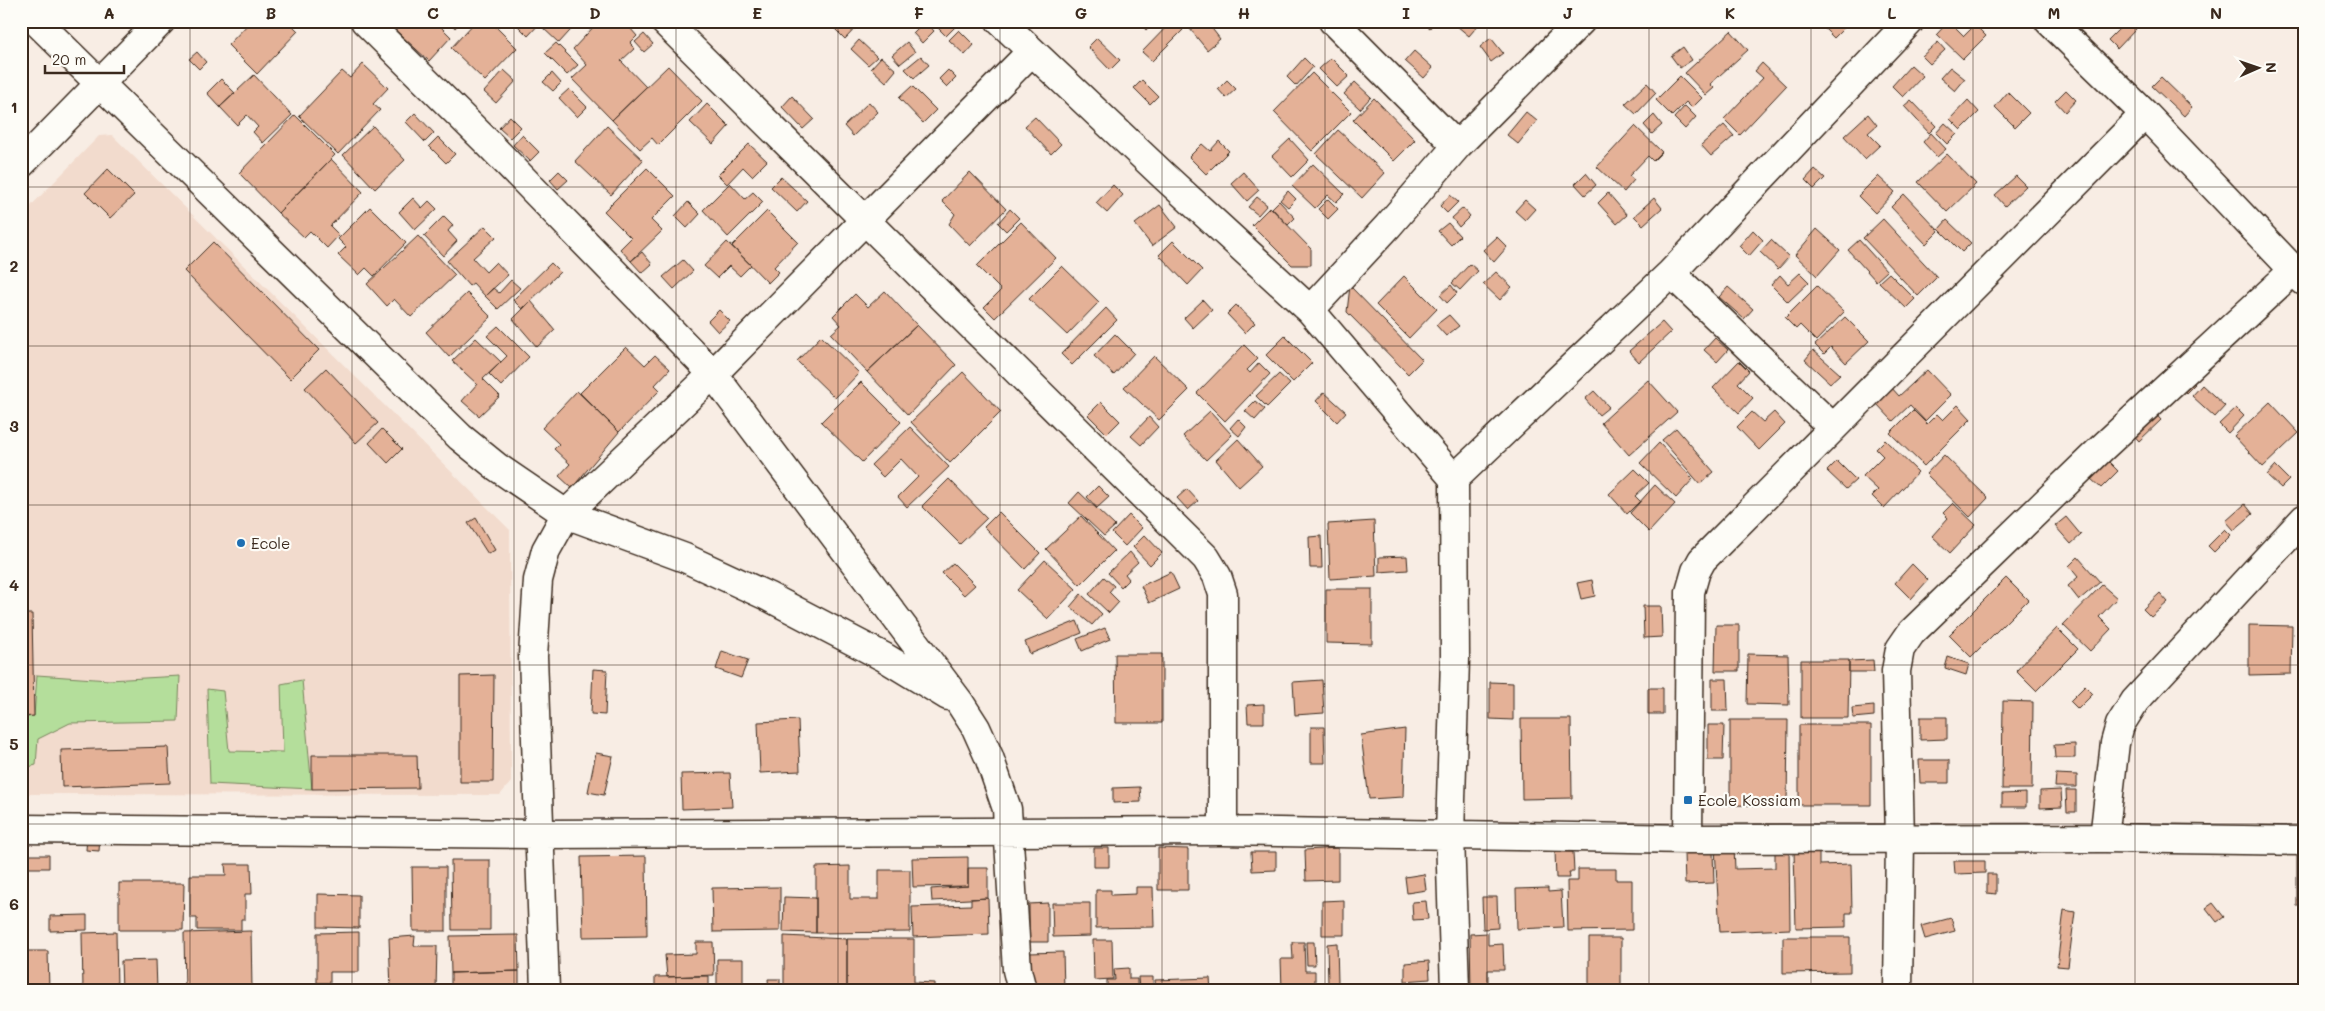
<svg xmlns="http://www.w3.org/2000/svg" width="2325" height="1011" font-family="Mali,sans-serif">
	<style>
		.built { fill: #f2dbcd }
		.green { fill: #b4de9b; stroke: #78845c }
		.building { fill: #e4b197; stroke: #3b2a1e }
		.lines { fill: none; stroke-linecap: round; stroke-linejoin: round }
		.minor-casing { stroke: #3b2a1e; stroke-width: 31 }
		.minor { stroke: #fdfcf7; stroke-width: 28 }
		.grid { fill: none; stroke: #3b2a1e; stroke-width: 1; stroke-opacity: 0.55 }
		.poi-dot { fill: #1f6fb2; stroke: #fdfcf7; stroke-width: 2 }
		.labels { text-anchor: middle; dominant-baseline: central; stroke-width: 4.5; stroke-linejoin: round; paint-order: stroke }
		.poi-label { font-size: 15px; fill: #3b2a1e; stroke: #fdfcf7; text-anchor: start }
		.neatline { fill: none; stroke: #3b2a1e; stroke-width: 2 }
		.grid-label { font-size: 16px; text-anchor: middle; font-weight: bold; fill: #3b2a1e }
	</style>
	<rect width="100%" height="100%" fill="#f8ede4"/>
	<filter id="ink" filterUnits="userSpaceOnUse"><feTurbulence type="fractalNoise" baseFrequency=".02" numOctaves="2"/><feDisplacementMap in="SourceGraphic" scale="10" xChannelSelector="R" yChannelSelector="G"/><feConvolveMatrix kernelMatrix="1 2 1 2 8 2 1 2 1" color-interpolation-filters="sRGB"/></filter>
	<g filter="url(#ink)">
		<!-- built -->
		<path class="built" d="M112,135L510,530L511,782L500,795L21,794V216L99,136Z"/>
		<!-- green -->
		<path class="green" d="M37,675L109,680L180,676L178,721L70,723L38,739L36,765L21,769V718L34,716Z
			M302,680L312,789L210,784L207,689L223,691L229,751L283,752L281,684Z"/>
		<!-- building -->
		<path class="building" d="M109,21H119L113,26Z
			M251,21H276L277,23L288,21L298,31L257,74L228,45Z
			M393,21H440L438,24L451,37L429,61L390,25Z
			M449,21H462L455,28Z
			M476,21H490L517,48L485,81L451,48Z
			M513,21H542L528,36Z
			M548,21H579L559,43L542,27Z
			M599,21L606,25L610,21H624L637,36L630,43L635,48L621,61L646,87L612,120L572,79L587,65L573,49Z
			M827,21H862L845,39Z
			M925,21L934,31L922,43L913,33Z
			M942,21H950L955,27L946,36L936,26Z
			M1138,21H1155L1146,30Z
			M1172,21L1183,30L1152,61L1142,52Z
			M1199,21H1215L1210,26L1220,39L1207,50L1190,29Z
			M1421,21H1434L1430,28Z
			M1451,21H1477L1480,23L1469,36Z
			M1829,21H1842L1846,26L1834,38L1823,27Z
			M1949,21L1964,36L1975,25L1986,36L1963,59L1937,34Z
			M2127,21L2136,29L2117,49L2108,40Z
			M959,30L974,45L965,55L949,40Z
			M1731,31L1748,50L1710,84L1714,88L1706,95L1685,73Z
			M644,34L653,44L644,52L635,42Z
			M1097,38L1120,60L1110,70L1088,47Z
			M1491,38L1503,53L1491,62L1480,47Z
			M859,40L877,57L868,65L851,49Z
			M907,42L915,52L900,64L892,55Z
			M1938,42L1945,50L1930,64L1922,56Z
			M556,43L578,65L567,75L545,53Z
			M1683,47L1692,60L1680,68L1671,56Z
			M1414,51L1433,68L1424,78L1405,61Z
			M197,52L206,62L199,69L189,59Z
			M921,56L929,65L914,78L905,69Z
			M881,57L896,70L886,82L871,68Z
			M1304,58L1313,67L1296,86L1287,77Z
			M1331,58L1349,76L1337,87L1319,69Z
			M1762,63L1786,86L1740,135L1724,119L1763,78L1755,71Z
			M363,64L388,88L373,104L380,110L338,154L299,116L342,71L350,78Z
			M1911,65L1923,76L1903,97L1892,86Z
			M668,66L702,101L658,145L652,138L640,149L612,120Z
			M1950,67L1965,79L1955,91L1940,78Z
			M504,70L516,81L496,103L484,92Z
			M948,70L956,78L947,87L939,79Z
			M552,73L561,83L553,91L543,82Z
			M1312,73L1351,112L1312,151L1274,112Z
			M254,75L292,115L263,143L253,132L258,127L247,115L237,125L220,107Z
			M1680,76L1702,98L1692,108L1686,102L1672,116L1656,100Z
			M2161,77L2192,107L2184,116L2152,86Z
			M221,79L235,93L220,107L207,93Z
			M1142,80L1158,96L1150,104L1134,88Z
			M1227,80L1236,89L1226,98L1218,89Z
			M1355,82L1371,97L1360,109L1344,94Z
			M1647,83L1656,93L1636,114L1625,104Z
			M912,86L936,110L923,123L899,98Z
			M569,89L587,107L577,117L559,98Z
			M2066,90L2076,100L2065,112L2055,101Z
			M2008,92L2029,113L2015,127L1995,107Z
			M792,96L814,119L803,129L782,107Z
			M1374,98L1415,140L1394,161L1353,120Z
			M1911,100L1936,126L1929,133L1904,106Z
			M1968,100L1979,112L1961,130L1950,119Z
			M869,102L878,112L853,136L844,126Z
			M707,104L729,126L713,144L690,122Z
			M1685,106L1696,117L1685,129L1674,118Z
			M1526,112L1537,121L1518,144L1507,135Z
			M415,113L434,133L425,142L406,122Z
			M1868,114L1877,125L1868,133L1880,145L1865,159L1844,136Z
			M295,115L335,155L278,213L239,173Z
			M1654,115L1662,125L1652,134L1644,125Z
			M510,116L521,127L510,138L499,128Z
			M1035,117L1061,144L1051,154L1025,126Z
			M1945,123L1957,134L1947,144L1936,133Z
			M1724,125L1734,136L1711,156L1701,145Z
			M373,126L405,160L375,189L343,155Z
			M607,126L643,160L611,195L575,161Z
			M1635,126L1662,152L1653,161L1648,156L1629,176L1634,180L1624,192L1597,167Z
			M1338,130L1385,173L1362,198L1316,154Z
			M1931,133L1946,149L1937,157L1923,142Z
			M522,135L539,152L530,161L513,145Z
			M438,137L455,154L446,163L429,146Z
			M1290,139L1309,160L1292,177L1272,156Z
			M1219,141L1229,151L1206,174L1189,157L1202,144L1210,151Z
			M749,144L767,161L752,176L743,167L727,184L718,175Z
			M1947,154L1976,184L1947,212L1918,182Z
			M331,159L363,192L330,226L339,235L327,248L310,231L304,237L278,213Z
			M1313,164L1344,194L1336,202L1328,195L1315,208L1292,186Z
			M647,168L675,196L651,220L662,231L631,261L620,249L631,238L604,211Z
			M108,169L134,195L110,218L85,193Z
			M1815,169L1825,178L1814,189L1805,180Z
			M559,171L568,180L558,189L550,180Z
			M970,172L1006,209L970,246L949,224L955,214L942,201Z
			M1243,172L1259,190L1247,201L1231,183Z
			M1586,173L1596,185L1585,195L1575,184Z
			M1878,176L1895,192L1875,213L1858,196Z
			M2016,176L2026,186L2005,206L1995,195Z
			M781,177L807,201L797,212L771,187Z
			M730,183L745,199L753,192L763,202L728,237L703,210Z
			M1113,185L1123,195L1107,213L1096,203Z
			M1288,191L1296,199L1288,207L1280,200Z
			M1608,193L1627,215L1617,224L1598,203Z
			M1904,194L1939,231L1926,244L1891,207Z
			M1450,195L1458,202L1447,213L1440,206Z
			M1257,197L1267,205L1258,215L1248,207Z
			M413,198L422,208L429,201L437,209L415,230L399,212Z
			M1654,198L1662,208L1643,225L1634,216Z
			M1328,199L1338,209L1328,219L1318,209Z
			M1525,200L1535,209L1525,220L1515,211Z
			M1279,201L1295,218L1288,225L1272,208Z
			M688,202L700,214L687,228L675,216Z
			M1160,205L1177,227L1152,246L1135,224Z
			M370,207L406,243L374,276L366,268L359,275L338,255L346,247L338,239Z
			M1270,207L1311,249V265H1292L1252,225Z
			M1463,208L1470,216L1459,227L1452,218Z
			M1010,209L1019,218L1006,231L998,223Z
			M767,211L798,242L774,267L779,272L768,283L732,246Z
			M444,216L453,225L448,231L457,241L443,256L424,236Z
			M1883,219L1937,277L1918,296L1863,238Z
			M1947,220L1971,243L1962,252L1939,229Z
			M1021,222L1056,258L995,318L984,307L1001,290L977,266Z
			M1448,223L1460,236L1451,245L1438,231Z
			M485,226L496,237L473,258L486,272L496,262L508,275L485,296L473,283L469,286L447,261Z
			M1817,229L1840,250L1817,276L1795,255Z
			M1753,230L1763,240L1749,256L1739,246Z
			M418,236L455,275L411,317L394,299L387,306L367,284Z
			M1497,237L1507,247L1494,262L1483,250Z
			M1771,240L1789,257L1778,269L1760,252Z
			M1859,240L1887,271L1876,281L1848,250Z
			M1173,241L1202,270L1188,285L1159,255Z
			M213,242L319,350L290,379L184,271Z
			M727,242L751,265L740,276L729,266L717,278L704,266Z
			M642,252L652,264L642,273L631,261Z
			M683,260L693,271L674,289L663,277Z
			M551,263L560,272L522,309L513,300Z
			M1470,264L1478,271L1460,290L1452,283Z
			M1062,266L1099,302L1067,335L1029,299Z
			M1496,272L1512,287L1500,300L1483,284Z
			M1800,273L1809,282L1788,302L1771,285L1780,275L1788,284Z
			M1889,273L1915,299L1906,308L1879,282Z
			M1404,276L1437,309L1409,338L1376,305Z
			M511,280L520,288L498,309L485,296L493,288L499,293Z
			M1451,285L1457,293L1447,303L1440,295Z
			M1350,286L1422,360L1408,374L1347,312Z
			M1817,286L1844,312L1816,341L1800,325L1796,329L1785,318Z
			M1728,287L1753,309L1744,319L1719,297Z
			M885,291L917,325L867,372L831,334L841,325L833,316L855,294L868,307Z
			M467,293L491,317L449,357L426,332Z
			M1203,300L1212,310L1193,328L1184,318Z
			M531,301L555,330L537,347L513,319Z
			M1236,305L1255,323L1245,333L1227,314Z
			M1106,308L1117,320L1072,365L1061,354Z
			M719,310L730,321L718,332L708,321Z
			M1449,315L1459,326L1446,336L1436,325Z
			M1845,317L1869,341L1846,363L1831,347L1824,354L1815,345Z
			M1662,322L1671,332L1639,362L1629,351Z
			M917,325L956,365L908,415L867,372Z
			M498,326L529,357L501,386L489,374L507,356L487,336Z
			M1115,334L1134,353L1114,375L1094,356Z
			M821,336L859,373L835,398L797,361Z
			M1285,336L1312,363L1293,382L1266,355Z
			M476,338L501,362L483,379L500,396L479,416L462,401L477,384L452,361Z
			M1715,338L1728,350L1717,362L1704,350Z
			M1244,345L1258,359L1247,370L1250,373L1259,363L1270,374L1225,421L1197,393Z
			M626,347L645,365L655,355L670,369L655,385L660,390L619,432L580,393Z
			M1813,350L1840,374L1830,383L1805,360Z
			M1154,356L1189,390L1159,420L1124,387Z
			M1739,361L1749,371L1738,383L1753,398L1739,413L1713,388Z
			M326,368L378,423L356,443L305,388Z
			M1927,370L1951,395L1925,421L1910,405L1893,421L1875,402L1891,387L1899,396Z
			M963,372L1001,412L950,463L911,422Z
			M1279,374L1290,384L1267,407L1256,396Z
			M2186,375L2195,384L2186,393L2177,384Z
			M1648,380L1677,412L1629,455L1601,423Z
			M861,382L901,422L862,462L821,422Z
			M2202,385L2225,406L2215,417L2192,396Z
			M577,391L619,432L572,488L559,476L570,464L554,449L559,444L542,428Z
			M1594,391L1609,407L1599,415L1585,399Z
			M1324,392L1346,412L1337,422L1316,401Z
			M1255,401L1265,409L1255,420L1245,411Z
			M1101,402L1120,421L1107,434L1088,415Z
			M2270,402L2299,433L2263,467L2234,436Z
			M1958,405L1971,419L1924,466L1890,433L1913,410L1927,424L1937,414L1943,420Z
			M2236,408L2244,416L2228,433L2219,424Z
			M2152,410L2161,420L2139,441L2130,431Z
			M1210,411L1232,435L1206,460L1183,436Z
			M1752,412L1763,422L1774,412L1785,424L1759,450L1737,427Z
			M1149,417L1158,427L1141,445L1131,436Z
			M1238,419L1246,427L1239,436L1230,428Z
			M910,427L949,467L907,507L898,497L918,477L901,459L883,477L871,465Z
			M1676,428L1714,472L1700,484L1662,440Z
			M382,429L402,449L388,463L369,443Z
			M1238,439L1262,466L1239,487L1216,460Z
			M1885,440L1918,472L1884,508L1872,496L1878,490L1863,476L1883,456L1876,449Z
			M1659,443L1693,479L1676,498L1640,463Z
			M1944,455L1988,498L1970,517L1926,474Z
			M1837,461L1856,480L1846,489L1827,471Z
			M2108,461L2118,471L2101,488L2091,479Z
			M2275,466L2289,480L2281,488L2267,475Z
			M1635,469L1649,483L1635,496L1640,501L1627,514L1609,494Z
			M949,479L987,518L960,544L922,506Z
			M1655,485L1675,504L1649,532L1630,513Z
			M1098,486L1109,497L1097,508L1087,497Z
			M1187,489L1198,501L1188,510L1177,498Z
			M1079,492L1115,526L1104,536L1069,503Z
			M1953,503L1976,525L1950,553L1932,536L1948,518L1943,513Z
			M2245,504L2253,514L2234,530L2226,521Z
			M999,512L1040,553L1025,569L984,527Z
			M1129,515L1142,528L1125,546L1112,533Z
			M1081,516L1114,551L1080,585L1046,549Z
			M2066,517L2081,535L2071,544L2055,526Z
			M476,518L495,550L488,554L468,523Z
			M1374,521L1376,576L1330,579L1328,524Z
			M2225,529L2231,535L2214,552L2208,546Z
			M1145,535L1162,553L1150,565L1133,547Z
			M1321,536L1322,568H1310L1309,537Z
			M1130,552L1138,562L1125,574L1129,579L1121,587L1108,573Z
			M1407,556L1408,570L1379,572V557Z
			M2078,557L2100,582L2079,600L2068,586L2078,577L2069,566Z
			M1045,560L1076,589L1048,619L1017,590Z
			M23,561V589H21V562Z
			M953,563L975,585L964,595L942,573Z
			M1912,564L1928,580L1911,599L1895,583Z
			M1171,572L1179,589L1149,603L1141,586Z
			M1104,577L1114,586L1109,592L1119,602L1109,613L1089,594Z
			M2006,578L2028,600L1971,657L1949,635Z
			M1592,580L1595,596L1581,599L1577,583Z
			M2102,585L2117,598L2099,617L2111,629L2090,651L2063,625Z
			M1326,589H1372V644L1326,643Z
			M2160,593L2168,602L2151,617L2143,609Z
			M1081,594L1102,614L1092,625L1070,607Z
			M1643,606H1661L1662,637L1644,638Z
			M2301,612H2304V674H2302Z
			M21,614H32L34,716L21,717Z
			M1077,621L1082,633L1030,654L1025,642Z
			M1716,625H1739V671H1715Z
			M2249,625L2292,626L2291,674L2249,675Z
			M1105,628L1110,639L1082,651L1077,639Z
			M2057,628L2078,649L2036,691L2016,671Z
			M722,651L748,660L741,678L716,669Z
			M1115,654H1162V723H1116Z
			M1748,654L1788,655L1789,705L1747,704Z
			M1948,657L1969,664L1966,675L1945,668Z
			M1801,660H1849L1848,718H1801Z
			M1873,660L1874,672H1849V661Z
			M593,669L607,670L605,715L591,714Z
			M494,675L493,782H460V676Z
			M1712,679H1727L1728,711H1712Z
			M1322,680L1324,713L1295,715L1293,682Z
			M1490,682L1513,683V720L1490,719Z
			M2085,686L2093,694L2078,709L2070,701Z
			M1648,688H1663V714H1648Z
			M2003,701L2033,702L2032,789H2002Z
			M1264,704V723H1248L1247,705Z
			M1874,706V716L1853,718L1852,708Z
			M1920,717H1947V739L1920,740Z
			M1521,719H1571L1572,798L1522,799Z
			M798,720L800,771L760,773L758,722Z
			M1730,720H1788L1787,806L1730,805Z
			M1708,725H1724L1723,760H1708Z
			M1799,725H1871V805H1799Z
			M1311,727H1324L1325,763H1311Z
			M1405,729L1403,797L1369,799L1361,735Z
			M2075,744V758H2055L2054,745Z
			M168,747L170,783L62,787L61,750Z
			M596,753L613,756L604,795L588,792Z
			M312,755H417L418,788L312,789Z
			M1919,760H1949V783H1920Z
			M730,773L732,807L682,809L681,774Z
			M2056,774L2077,775V787H2055Z
			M1140,787L1141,802L1113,803V788Z
			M2061,790L2062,807L2040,808V791Z
			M2066,790H2076V812H2067Z
			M2026,793V807H2002V794Z
			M87,837L100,838L99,851L86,850Z
			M1734,847L1735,869L1775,868V849L1789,848L1790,929L1720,932L1715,848Z
			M1094,848H1109V867H1094Z
			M1158,848L1188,849V890H1158Z
			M1338,848V880L1306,881L1305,850Z
			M1794,851H1819V865L1851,864L1852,913H1846V927L1796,928Z
			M2297,851H2304V906H2297Z
			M1251,852H1276V870L1252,871Z
			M1555,852H1573L1574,872H1569L1570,878H1556Z
			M1713,852L1714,883L1685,884L1684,853Z
			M22,855H49V868H22Z
			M646,856L647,936L583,937L581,857Z
			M968,857V886L913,887L912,858Z
			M451,860H490V930H452Z
			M1954,861H1985V873L1955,874Z
			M225,864H251L252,894H245V919H241V930H197V918H190V875H226Z
			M850,866V899H879V870H910V932L816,933V867Z
			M412,867H446V931H413Z
			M968,868H988V898L932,901L931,889L968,886Z
			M1578,869H1616V880H1632V930L1568,931L1567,881H1578Z
			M1424,874L1426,890L1407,893L1405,877Z
			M1987,874H1996V894L1987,893Z
			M119,883H184L183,930H119Z
			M780,887V931L713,932L712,888Z
			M1136,887H1153L1154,927L1096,928V890H1111V895L1136,894Z
			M1548,888V892L1561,891L1563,927L1517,929L1516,889Z
			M318,894L359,895V928L318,927Z
			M784,897L816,898V933L783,932Z
			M1482,897H1497L1498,928L1483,929Z
			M988,898L989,934L913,937L912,907L971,905V899Z
			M1344,900V935H1322V901Z
			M1426,901L1428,919L1413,920L1412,902Z
			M1048,903V942H1029V904Z
			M1052,903H1090V936L1053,937Z
			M2213,903L2224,917L2217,922L2206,908Z
			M2064,910L2075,912L2068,967L2057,966Z
			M87,915V930L50,931V916Z
			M1951,918L1955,931L1925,939L1921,926Z
			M251,931L252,990H185L184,933Z
			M116,932L117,990H83L82,933Z
			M359,932V972H330V983H317V933Z
			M1488,933V945L1503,944L1504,970H1488V990H1471L1470,934Z
			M518,935L519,971L451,973L450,936Z
			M415,936L414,946H437L436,989L391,990L389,938Z
			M784,936L847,939V988L784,990Z
			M1783,937H1850V972L1783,973Z
			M1589,938H1621V990H1589Z
			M847,939H914V982L934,983V990H847Z
			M1093,940H1112L1113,979L1094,980Z
			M696,942H713L714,975L667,977L665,955L696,954Z
			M1292,942H1304L1305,971H1315V989L1282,990L1281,959H1293Z
			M1306,942H1314L1315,965H1307Z
			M1337,943L1338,983H1328L1327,944Z
			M21,951H48L49,990H21Z
			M1063,952L1064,990H1030L1029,953Z
			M717,959H743V986H717Z
			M156,960L157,990H122L121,961Z
			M1429,961L1430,979L1405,981V963Z
			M1129,968V979H1137V990H1107V980H1115L1114,969Z
			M519,971V990H451V973Z
			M709,976V990H655V977Z
			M1138,977H1153V990H1139Z
			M1210,978L1211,990H1156L1155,980Z
			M768,979H780V990H769Z
			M317,983H330L331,990H317Z
			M1421,984V990H1375V987Z
			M764,987V990H715V988Z"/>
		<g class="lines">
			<defs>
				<path id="minor" d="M36,21L460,437L497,467L566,514L685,558L767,596L884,657L948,696
					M365,21L488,143L713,374L960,703L976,728L989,757L1007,809L1017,970L1022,990
					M664,21L1206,558L1217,576L1223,594V831
					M1000,21L1164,176L1310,310L1454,479L1455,658L1450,836L1455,990
					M1333,21L1457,146
					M2049,21L2145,114L2304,281
					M21,164L161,21
					M1671,273L1832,427
					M1310,310L1388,226L1457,146L1581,21
					M1454,479L1671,273L1910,21
					M21,829L539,834L1223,831L1688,839L2104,838L2304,841
					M2104,838L2115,743L2120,725L2135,701L2304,519
					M1688,839L1690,592L1696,571L1702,560L2145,114
					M545,990L533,656L538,580L546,550L566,514L713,374L1031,52
					M1898,990L1900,839L1896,671L1900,649L1911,633L2102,448L2294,270"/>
			</defs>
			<!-- minor casing -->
			<use href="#minor" class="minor-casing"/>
			<!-- minor -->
			<use href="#minor" class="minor"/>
		</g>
	</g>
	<!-- grid -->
	<path class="grid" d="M190,21V990M352,21V990M514,21V990M676,21V990M838,21V990M1000,21V990M1162,21V990M1325,21V990M1487,21V990M1649,21V990M1811,21V990M1973,21V990M2135,21V990M21,187H2304M21,346H2304M21,505H2304M21,665H2304M21,824H2304"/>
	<!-- markers -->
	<g class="poi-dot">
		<circle cx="241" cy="543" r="5"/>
		<rect x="1683" y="795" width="10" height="10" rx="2.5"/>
	</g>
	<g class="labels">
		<!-- poi labels -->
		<g class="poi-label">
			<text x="251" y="543">Ecole</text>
			<text x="1698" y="800">Ecole Kossiam</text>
		</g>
	</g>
	<!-- margin -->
	<rect width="2325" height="1011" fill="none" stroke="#fdfcf7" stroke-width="55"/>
	<!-- north arrow -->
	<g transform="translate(2258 68) rotate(88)" stroke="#fdfcf7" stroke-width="4" paint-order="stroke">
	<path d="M0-4L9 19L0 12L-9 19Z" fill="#3b2a1e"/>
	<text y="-8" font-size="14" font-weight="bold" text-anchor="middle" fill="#3b2a1e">N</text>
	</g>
	<!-- scale -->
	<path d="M45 65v8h79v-8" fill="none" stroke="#3b2a1e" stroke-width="2.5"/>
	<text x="52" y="65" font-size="15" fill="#3b2a1e" stroke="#fdfcf7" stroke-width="4" paint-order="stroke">20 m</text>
	<rect x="28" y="28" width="2270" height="956" class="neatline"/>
	<g class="grid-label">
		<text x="109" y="19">A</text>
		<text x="271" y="19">B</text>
		<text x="433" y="19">C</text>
		<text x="595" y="19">D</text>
		<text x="757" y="19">E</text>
		<text x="919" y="19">F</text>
		<text x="1081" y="19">G</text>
		<text x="1244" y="19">H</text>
		<text x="1406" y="19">I</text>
		<text x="1568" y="19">J</text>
		<text x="1730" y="19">K</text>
		<text x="1892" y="19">L</text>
		<text x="2054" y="19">M</text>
		<text x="2216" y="19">N</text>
		<text x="14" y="113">1</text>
		<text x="14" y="272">2</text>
		<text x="14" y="432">3</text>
		<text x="14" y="591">4</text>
		<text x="14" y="750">5</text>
		<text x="14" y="910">6</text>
	</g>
</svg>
